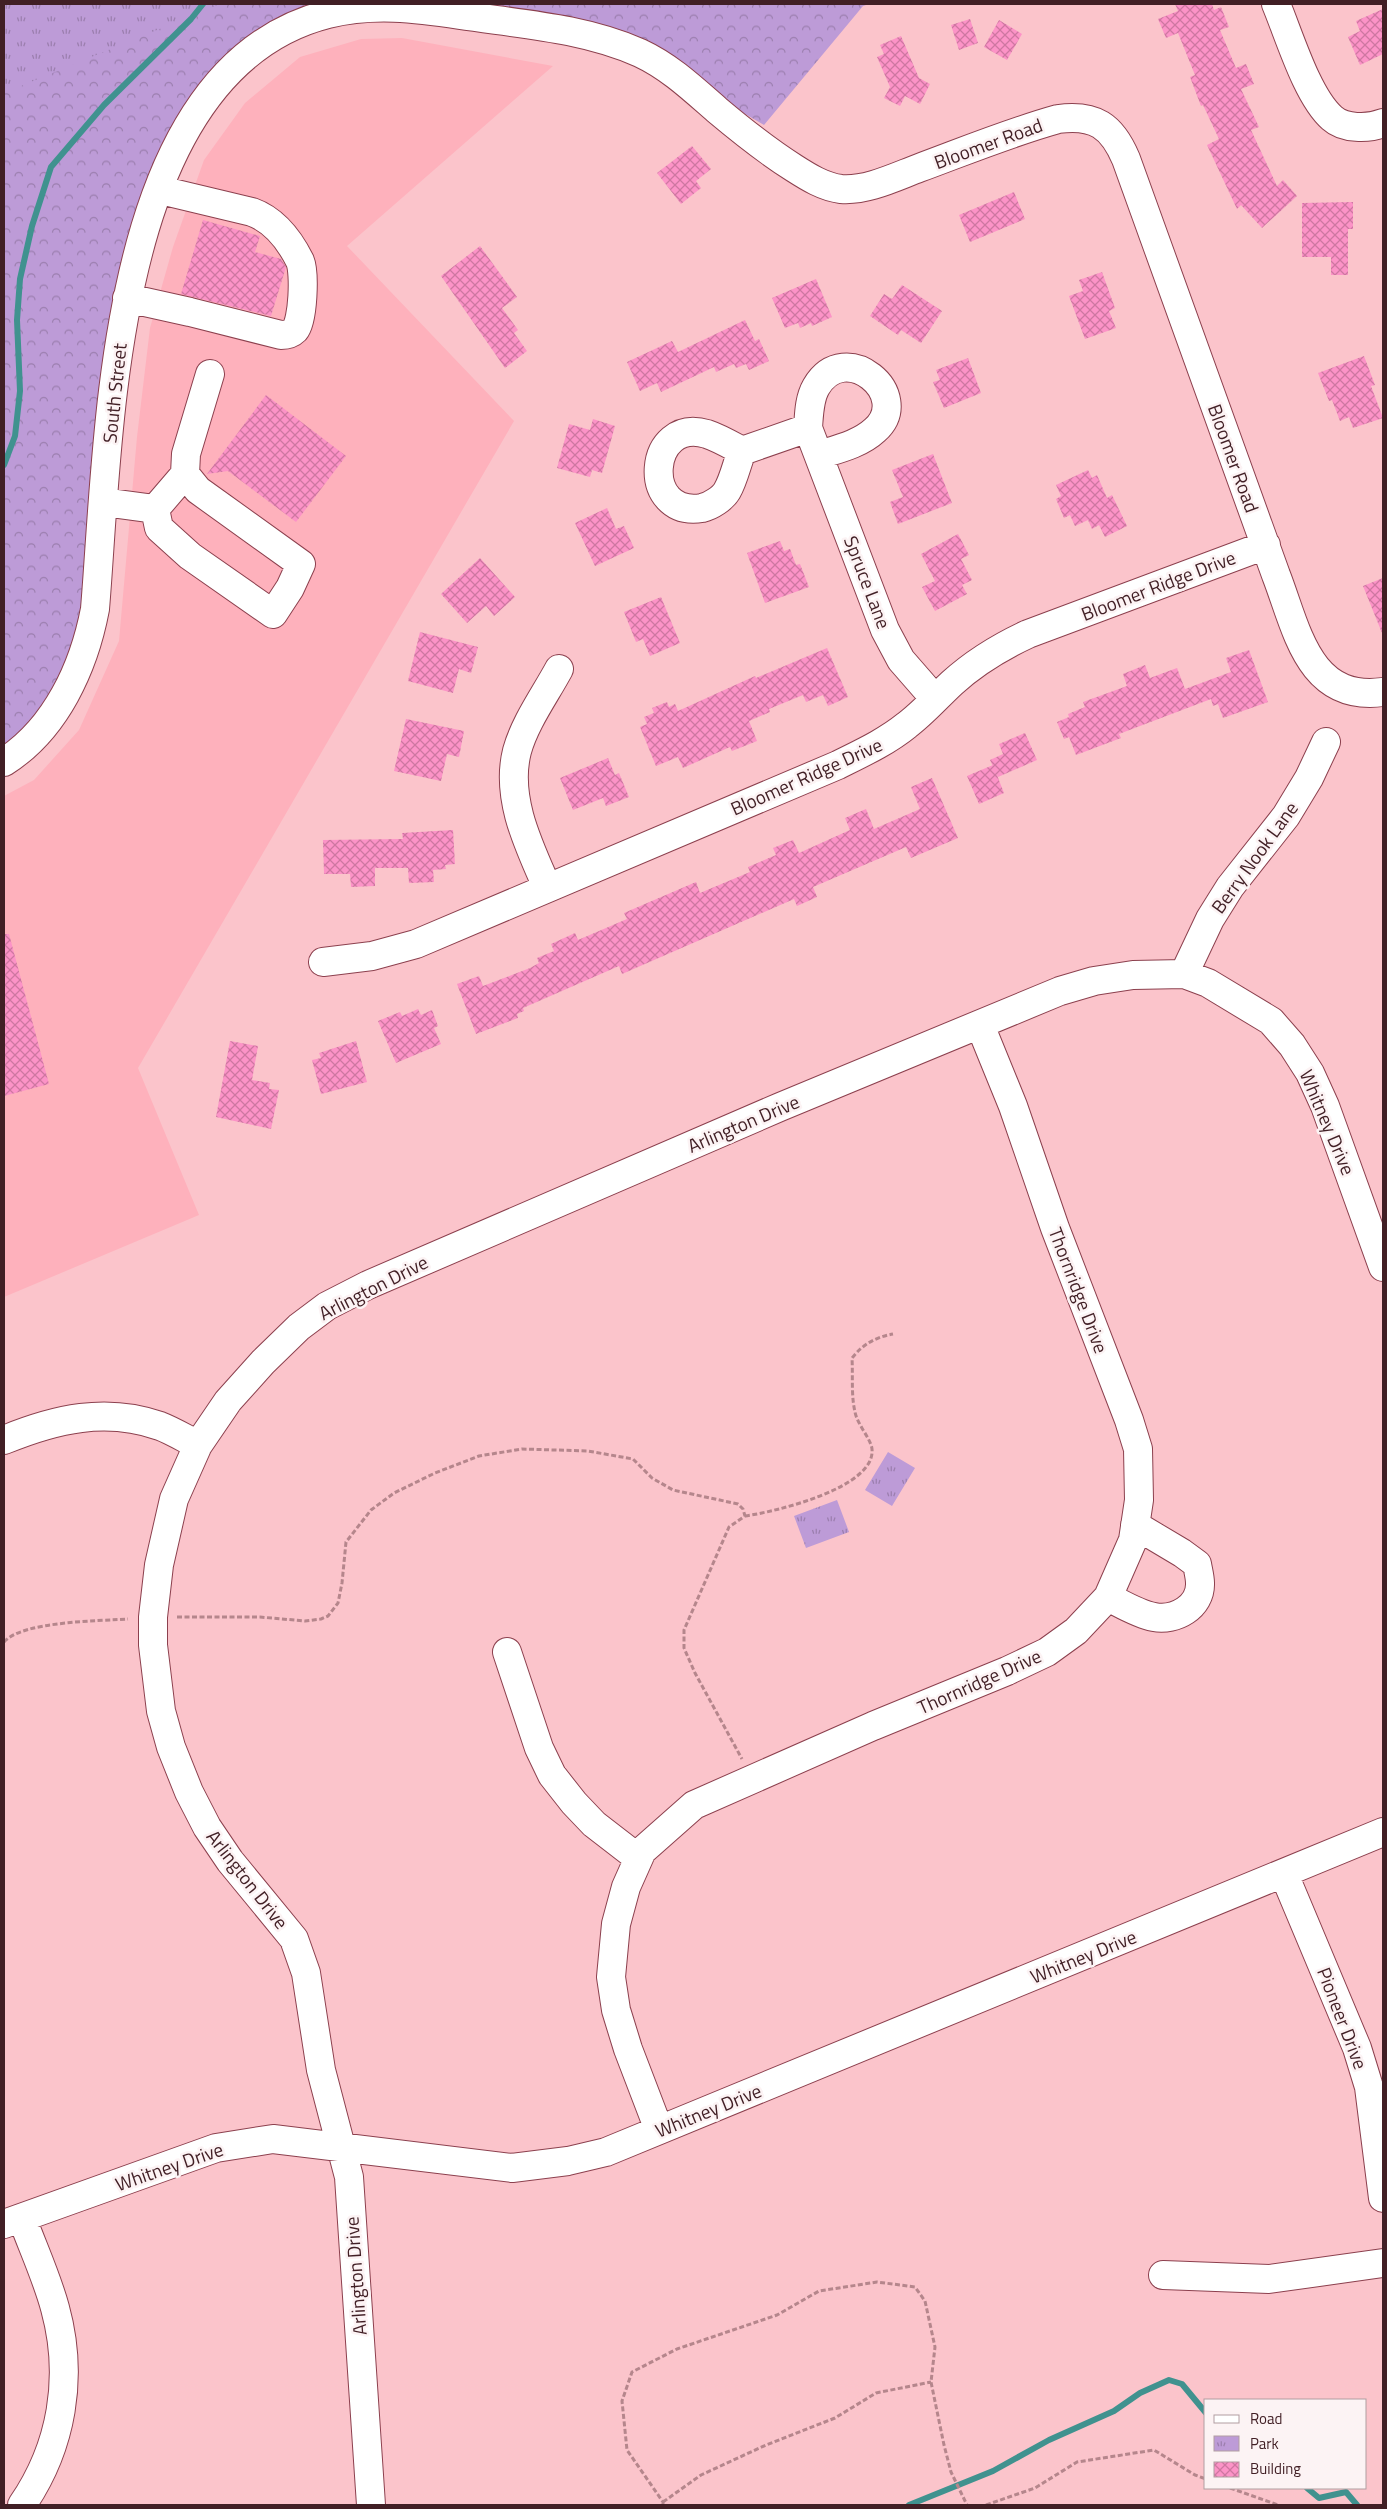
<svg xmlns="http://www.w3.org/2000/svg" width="1387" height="2509" font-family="'Titillium Web',sans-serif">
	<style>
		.built { fill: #feb1bc }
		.forest { fill: url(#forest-crowns) }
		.park { fill: url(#park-tufts) }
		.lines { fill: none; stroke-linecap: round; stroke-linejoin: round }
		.stream { stroke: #40928f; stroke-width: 6 }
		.building { fill: url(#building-cross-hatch) }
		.minor-casing { stroke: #8c404e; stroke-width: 30 }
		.path { stroke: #b5868c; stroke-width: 3; stroke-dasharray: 5 2.5; stroke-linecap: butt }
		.minor { stroke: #fff; stroke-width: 28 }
		.labels { text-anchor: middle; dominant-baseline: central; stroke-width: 5; stroke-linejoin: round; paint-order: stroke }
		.street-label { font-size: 19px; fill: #411f25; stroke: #fcf3f4 }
	</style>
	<defs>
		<pattern id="forest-crowns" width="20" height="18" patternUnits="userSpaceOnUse" patternTransform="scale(1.25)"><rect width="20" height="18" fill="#bd9bd7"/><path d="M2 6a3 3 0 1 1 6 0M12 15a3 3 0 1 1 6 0" fill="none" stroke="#9b7eae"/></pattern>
		<pattern id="park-tufts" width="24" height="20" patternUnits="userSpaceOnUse" patternTransform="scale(1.25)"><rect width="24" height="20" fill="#bd9bd7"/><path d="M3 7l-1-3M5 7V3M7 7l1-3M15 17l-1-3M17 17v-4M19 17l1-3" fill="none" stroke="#9b7eae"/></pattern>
		<pattern id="building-cross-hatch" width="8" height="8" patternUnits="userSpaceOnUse" patternTransform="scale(1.25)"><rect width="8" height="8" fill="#fc93c7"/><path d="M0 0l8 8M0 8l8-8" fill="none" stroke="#ce77a1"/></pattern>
	</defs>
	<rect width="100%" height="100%" fill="#fbc4cb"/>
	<!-- built -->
	<path class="built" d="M402,38L553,66L347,246L514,421L138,1068L199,1215L4,1297V796L34,780L79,730L119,641L137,437L150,328L173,247L204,160L245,103L300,57L361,39Z"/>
	<!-- forest -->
	<path class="forest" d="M4,4H869L863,6L764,125L644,55L366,8L232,68L147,224L89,637L4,762Z"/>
	<!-- park -->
	<path class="park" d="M4,4H220L4,93Z
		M888,1452L915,1468L892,1506L865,1490Z
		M837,1500L849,1532L806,1548L794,1516Z"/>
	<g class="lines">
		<!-- stream -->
		<path class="stream" d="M4,465L15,436L20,391L17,320L20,279L32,226L51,167L104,105L191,19L203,4
			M1307,2488L1319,2498L1346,2492L1357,2505
			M909,2505L993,2471L1049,2440L1114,2411L1140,2393L1169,2380L1182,2384L1206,2413"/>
	</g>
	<!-- building -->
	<path class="building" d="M1175,4H1212L1214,10L1221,7L1229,27L1220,30L1236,68L1246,64L1254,84L1241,89L1259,127L1251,130L1277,186L1283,180L1297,196L1262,228L1241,205L1237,209L1207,145L1219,139L1203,105L1201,106L1190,77L1195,75L1178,33L1166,38L1158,19L1178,11Z
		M1383,9V54L1360,65L1348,37L1360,31L1356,21Z
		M970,19L978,43L959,50L951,25Z
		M999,20L1022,34L1007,60L984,47Z
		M901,36L919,78L930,84L920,104L905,96L900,106L884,98L890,87L877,57L884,54L880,45Z
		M692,146L711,169L696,181L701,188L681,204L657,173Z
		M1014,192L1025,219L970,242L959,215Z
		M1353,202V229H1348V275H1331V257H1302V203Z
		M203,220L260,236L255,252L281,259L286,267L271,316L181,294Z
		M480,246L517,297L502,308L518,330L514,333L527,351L505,368L441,276Z
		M1102,272L1115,308L1109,311L1116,328L1085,339L1069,296L1083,291L1079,280Z
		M816,279L832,317L812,326L811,323L800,328L798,323L785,328L772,298Z
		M902,285L942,311L921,343L901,330L898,335L870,316L884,294L892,299Z
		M745,320L755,341L759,339L769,361L749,370L746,364L736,368L734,364L716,372L714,367L661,392L657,383L640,391L627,362L672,341L678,352Z
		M1364,356L1375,385L1371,386L1383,418L1353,428L1349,417L1340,421L1332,400L1329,401L1318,373Z
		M968,358L981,393L944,408L933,382L940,380L936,370Z
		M266,395L346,456L296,522L228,471L207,474Z
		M593,419L615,426L602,473L592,470L590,477L557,468L569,424L590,430Z
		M933,454L952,503L898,524L890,502L903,497L892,470Z
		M1088,470L1092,478L1097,475L1107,498L1112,495L1127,526L1105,537L1099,525L1092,529L1088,520L1075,526L1070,515L1064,518L1056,499L1061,496L1056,485Z
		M607,508L616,529L624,526L634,548L595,566L575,523Z
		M958,534L969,555L961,559L972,580L962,585L967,594L935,611L922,587L935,581L921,554Z
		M780,541L784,551L790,549L796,565L800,564L809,587L765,603L747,553Z
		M480,558L515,597L494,616L486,606L467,623L441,594Z
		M1383,578V633H1382L1363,586Z
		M661,597L680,643L650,656L643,639L636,642L624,612Z
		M420,632L478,647L471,673L459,669L453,693L408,681Z
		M827,648L848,697L828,706L823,695L806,702L803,695L769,709L770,712L749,721L757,741L732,751L730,747L683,768L678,757L656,766L640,727L647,724L644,717L654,713L652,708L667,702L669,707L675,704L678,711L755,676L756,678Z
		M1249,650L1268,702L1223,718L1218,704L1213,706L1211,699L1119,734L1121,738L1076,755L1069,737L1064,739L1057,722L1069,717L1068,714L1085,707L1083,702L1127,686L1123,674L1145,665L1150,678L1177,668L1185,689L1231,672L1226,658Z
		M406,719L464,731L459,757L447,754L441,781L394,771Z
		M1025,733L1037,760L998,777L990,760L1003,754L999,744Z
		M608,758L615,775L619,773L629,797L606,806L603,798L573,810L560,778Z
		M993,765L1004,793L979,804L967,776Z
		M932,778L958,838L911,858L906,847L813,887L817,897L797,906L794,899L622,974L619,966L523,1008L524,1011L517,1014L518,1018L476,1034L457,984L479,976L483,986L530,968L539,963L537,958L554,951L551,944L575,933L578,940L627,919L624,913L696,882L700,893L750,872L748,867L776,855L773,848L793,840L799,853L850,830L845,818L866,809L874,829L920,809L911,787Z
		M453,830L455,864L445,865L446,869L433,870L434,882L409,883L408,868H375V886L351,887L350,874H324L323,840L403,839L402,833Z
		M4,934H9L49,1084L4,1096Z
		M418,1009L421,1015L432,1010L438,1026L434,1028L441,1044L396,1063L378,1021L400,1012L402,1016Z
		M230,1041L258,1046L252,1080L270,1083L269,1089L279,1090L271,1129L216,1117Z
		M356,1041L367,1082L321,1094L312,1060L321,1058L319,1053Z"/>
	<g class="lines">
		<defs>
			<path id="minor" d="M1276,4C1289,35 1307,96 1332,118C1344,129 1368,129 1383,123
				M127,298L190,312L281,335C286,335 291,334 295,330C303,321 305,273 300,261C290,241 274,220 252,212L160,190
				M742,451C737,463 734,479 727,491C723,498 711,506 702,508C640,518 647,416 707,434C719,438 731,445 742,451L808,428
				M819,455C838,449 860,444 875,430C914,395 845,337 816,387C809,399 809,415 808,428L885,630L901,660L935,699
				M103,502L155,509L159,528L190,556L273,614L290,588L301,564L198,490L185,474L186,454L210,374
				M155,509L185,474
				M4,762C56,729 84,667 95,609C110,431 109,69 328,14C372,3 416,8 460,15C521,24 584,28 640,53C670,67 693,89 717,110C742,131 767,151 794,168C808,177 824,187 841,189C867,191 895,177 919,168C965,151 1011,132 1058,119C1095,114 1112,126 1126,159L1276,575C1297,629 1308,702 1383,692
				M547,887C529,846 505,798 517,751C525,722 545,695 559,669
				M323,962L372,956L416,944L838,765C862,753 886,742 907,725C923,713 937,697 952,683C975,662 1000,647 1028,634L1266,545
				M1184,974L1210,919L1230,887L1286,816L1309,778L1326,742
				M4,1440C55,1419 106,1407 160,1426C173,1431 186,1439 198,1445
				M1108,1597C1122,1604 1138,1614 1154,1617C1175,1621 1201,1607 1200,1583C1200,1577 1198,1570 1197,1564L1182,1553L1135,1525
				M507,1652L539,1748L552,1775L574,1803L594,1824L638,1858
				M1284,1874L1357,2048L1369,2087L1383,2198
				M659,2130L628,2049L616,2010L611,1977L616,1924L626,1887L642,1851L694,1805L873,1726L1007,1671L1047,1652L1076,1631L1108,1597L1133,1540L1139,1500L1138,1449L1129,1420L1055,1228L1013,1106L980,1025
				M4,2224L216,2148L273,2139L512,2168L568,2161L606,2152L1383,1832
				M1163,2275L1269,2279L1383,2263
				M22,2505C62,2447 74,2377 55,2308C47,2278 33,2248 22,2218
				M371,2505L349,2177L321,2070L306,1973L294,1939L230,1861L207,1827L189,1792L171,1747L161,1711L153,1645V1617L159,1565L174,1499L198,1445L228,1401L263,1362L299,1327L327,1306L368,1285L780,1107L1060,991L1094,981L1133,975L1184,974L1208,983L1271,1021L1292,1045L1310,1073L1325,1106L1383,1267"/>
		</defs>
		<!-- minor casing -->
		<use href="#minor" class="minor-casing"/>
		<!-- path -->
		<path class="path" d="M745,1516C774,1512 876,1488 872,1449C871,1439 857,1424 855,1412C851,1395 853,1376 852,1358C863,1344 876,1337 893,1334
			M177,1617H260L305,1621L321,1619L328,1616L338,1603L342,1583L346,1542L371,1510L394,1493L435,1473L479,1456L522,1449L588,1451L633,1459L652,1478L673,1490L738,1504L743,1509L745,1516L729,1527L684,1630V1648L695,1673L742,1759
			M4,1642C22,1621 100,1621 128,1619
			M1230,2488L1278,2505
			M663,2502L701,2475L766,2445L835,2418L876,2393L931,2382
			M663,2505V2502L627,2450L622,2401L632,2372L677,2349L777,2315L819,2291L877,2282L915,2287L925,2301L935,2347L931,2382L944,2445L951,2472L967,2505
			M986,2505L1035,2488L1077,2462L1154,2450L1195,2475L1206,2479"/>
		<!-- minor -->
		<use href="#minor" class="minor"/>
	</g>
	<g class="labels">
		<!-- street labels -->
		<g class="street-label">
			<text transform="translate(988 143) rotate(-20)">Bloomer Road</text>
			<text transform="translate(114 393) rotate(-84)">South Street</text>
			<text transform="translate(1234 458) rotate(70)">Bloomer Road</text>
			<text transform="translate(868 582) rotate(69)">Spruce Lane</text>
			<text transform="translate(1158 585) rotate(-21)">Bloomer Ridge Drive</text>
			<text transform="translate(806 776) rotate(-24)">Bloomer Ridge Drive</text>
			<text transform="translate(1254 857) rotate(-54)">Berry Nook Lane</text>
			<text transform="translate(1328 1122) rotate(67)">Whitney Drive</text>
			<text transform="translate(743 1123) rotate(-23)">Arlington Drive</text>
			<text transform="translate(373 1287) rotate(-27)">Arlington Drive</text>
			<text transform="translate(1079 1290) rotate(69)">Thornridge Drive</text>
			<text transform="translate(979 1681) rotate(-24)">Thornridge Drive</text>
			<text transform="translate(248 1879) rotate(52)">Arlington Drive</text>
			<text transform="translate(1083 1956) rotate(-22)">Whitney Drive</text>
			<text transform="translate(1343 2018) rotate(69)">Pioneer Drive</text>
			<text transform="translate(708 2110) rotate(-22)">Whitney Drive</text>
			<text transform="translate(169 2166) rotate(-19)">Whitney Drive</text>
			<text transform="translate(355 2276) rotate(-94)">Arlington Drive</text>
		</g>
	</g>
	<!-- border -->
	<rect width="1387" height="2509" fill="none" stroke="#411f25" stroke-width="10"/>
	<!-- legend -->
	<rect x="1204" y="2399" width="162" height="90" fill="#fcf3f4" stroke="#b19ea1"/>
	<rect x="1214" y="2415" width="25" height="8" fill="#ffffff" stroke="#b19ea1"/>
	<text x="1250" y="2424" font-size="15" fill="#411f25">Road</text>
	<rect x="1214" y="2436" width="25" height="15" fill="url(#park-tufts)" stroke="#b19ea1"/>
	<text x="1250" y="2449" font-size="15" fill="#411f25">Park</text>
	<rect x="1214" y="2462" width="25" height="15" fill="url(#building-cross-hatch)" stroke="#b19ea1"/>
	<text x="1250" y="2474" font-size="15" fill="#411f25">Building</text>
</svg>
